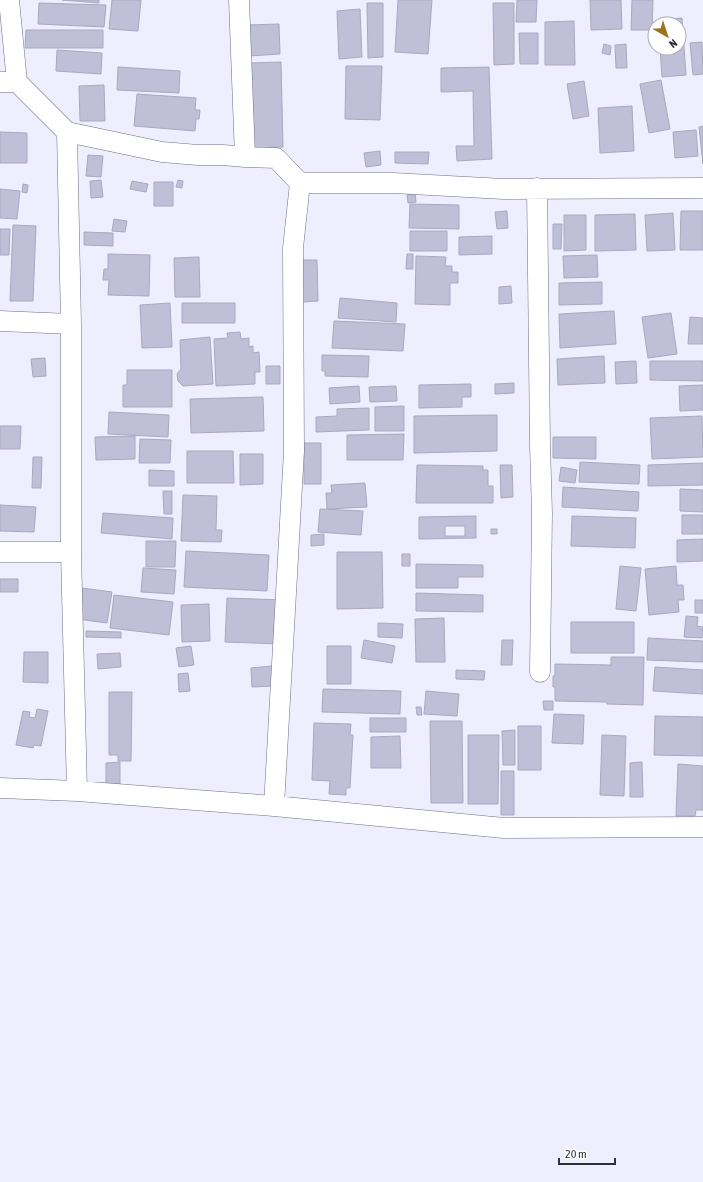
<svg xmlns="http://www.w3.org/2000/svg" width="703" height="1182" font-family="'Asap Condensed',sans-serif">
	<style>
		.building { fill: #c0bfd8; stroke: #a9a8c1; fill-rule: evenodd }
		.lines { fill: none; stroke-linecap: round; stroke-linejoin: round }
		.minor-casing { stroke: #6f6f86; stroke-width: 21 }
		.minor { stroke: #fff; stroke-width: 20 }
	</style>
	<rect width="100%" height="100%" fill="#efeefe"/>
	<!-- building -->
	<path class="building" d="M62,0H99V3Z
		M112,0H141L138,31L109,29Z
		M398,0H432L428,54L395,52Z
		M517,0H537L536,22H516Z
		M590,0H621L622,29L591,30Z
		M632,0H653L652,30H631Z
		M39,3L106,5L104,27L38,24Z
		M367,3H383V57L368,58Z
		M493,3H514V64L494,65Z
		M360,9L362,57L339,59L337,11Z
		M682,18L686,75L662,77L660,48H679V24H659L658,20Z
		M574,21L575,65H545V22Z
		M279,24L280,54L249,56L248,25Z
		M26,30H103V48H25Z
		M519,33H538V64H520Z
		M702,42L703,74L693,75L690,43Z
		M604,44L611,46L610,55L602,53Z
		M626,44L627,68H616L615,45Z
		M57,50L102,53L101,74L56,71Z
		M281,62L283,147L250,148L249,63Z
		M346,66H382L380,120L345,119Z
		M118,67L180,71L179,93L117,90Z
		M489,67L492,159L457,161L456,146H474L473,91L441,92V68Z
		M661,80L670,129L649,133L640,84Z
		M584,81L589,116L573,119L567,84Z
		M104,85L105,121H80L79,86Z
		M137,94L196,98L195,110H200L199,119H196L195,131L134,126Z
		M632,106L634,151L600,153L598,108Z
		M703,126V164L699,127Z
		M696,130L698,156L675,158L673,132Z
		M0,132L27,133V163H0Z
		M380,151L381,165L366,167L364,153Z
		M395,152H429L428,164L395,163Z
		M88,155L103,156L101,177L86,176Z
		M101,180L103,197L91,198L90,181Z
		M178,180L183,181L182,188L176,187Z
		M132,181L148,184L146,192L130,189Z
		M154,182H173V206H154Z
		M23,184L28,185L27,193L22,192Z
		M0,189L20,191L17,219L0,218Z
		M415,193L416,202L408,203L407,195Z
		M410,204L459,205V229L409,228Z
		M507,211L508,228L497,229L495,212Z
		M681,211H703V250H680Z
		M673,213L675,250L647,251L645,215Z
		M635,214L636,250L595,251V215Z
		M564,215H586V250L564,251Z
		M114,219L127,221L125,232L112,231Z
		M553,224H562L561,249H553Z
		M13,225L36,226L33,301H10Z
		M0,229H10L9,255H0Z
		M410,231H447V251H410Z
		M84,232L113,233V246L84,245Z
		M492,236V254L459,255V237Z
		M108,254L150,255L149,296L108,295L109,280H103L104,269H108Z
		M407,254H413V269H406Z
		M597,255L598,277L564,278L563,256Z
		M416,256L446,257L445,266H452V272H458V283H450V305L415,304Z
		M199,257L200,297H175L174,258Z
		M302,260H317L318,301L302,302Z
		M602,282V304L559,305V283Z
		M511,286L512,303L499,304V287Z
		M340,298L397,303L396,322L338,318Z
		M170,303L172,347L142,348L140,305Z
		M182,303H235V323H182Z
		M614,311L616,344L560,348L559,314Z
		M671,313L677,354L648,358L642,317Z
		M690,317L703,318V344H688Z
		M334,321L405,324L403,351L332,348Z
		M240,332L241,339L249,338V347L253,346V353L259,352L260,372H255V384L216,386L214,339L228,338L227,333Z
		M210,337L213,384L183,386L178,381L177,374L181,369L180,340Z
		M322,355L369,356L368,377L325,376V371H322Z
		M604,356L605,383L558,385L557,359Z
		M45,358L46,376L33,377L31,359Z
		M636,361L637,383L616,384L615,362Z
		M650,361H703V381L650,380Z
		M266,366H280V384H266Z
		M127,370H172V407H123V385H127Z
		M514,383V393L495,394V384Z
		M471,384V397H462V407L419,408V385Z
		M703,385V410L680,411L679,386Z
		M359,386L360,402L330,404L329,388Z
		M396,386L397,401L370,402L369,387Z
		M263,397L264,431L191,433L190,399Z
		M404,406V431H375V407Z
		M369,408V430L316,432V417L337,416V409Z
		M109,412L169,415L168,437L108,434Z
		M497,415V451L414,453V416Z
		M702,416L703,457L652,459L650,418Z
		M0,426H21L20,449H0Z
		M404,434L403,460H347V435Z
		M135,436V459L96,460L95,437Z
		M553,437H596V459L553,458Z
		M140,439L171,440L170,463H139Z
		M304,443H321V484H304Z
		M187,451H233L234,483H187Z
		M240,454H263V484L240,485Z
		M33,457H42L41,488H32Z
		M580,462L640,465L639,484L579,482Z
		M703,463V485L648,486V465Z
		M417,465L483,466V470H488V486H493V503H416Z
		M500,465H512L513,497L501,498Z
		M561,467L577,470L575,483L559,481Z
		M149,470L174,471V486H149Z
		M365,483L367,507L327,509L326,493H332L331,485Z
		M563,487L639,492L638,511L562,507Z
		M680,489L703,490V512L680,511Z
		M163,491H172V514H164Z
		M183,495L217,496L216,530H222L221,542L181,541Z
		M0,505L36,507L34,532L0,531Z
		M320,509L363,511L361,535L318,532Z
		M103,513L173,518L172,539L101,533Z
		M682,515H703V534H682Z
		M476,516V538L419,539V517ZM445,526H465V536H445Z
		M572,516L636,518L635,548L571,546Z
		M491,529H497V534H491Z
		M324,534V545L311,546V535Z
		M703,539V561L677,562V540Z
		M146,541H176L175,567H146Z
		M186,551L269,555L267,591L184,587Z
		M337,552H382L383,608L337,609Z
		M402,554H410V566H402Z
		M416,564L483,565V577H458V588H416Z
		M620,566L641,568L636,611L616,609Z
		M676,566L677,585H683L684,600H678L679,612L649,615L645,569Z
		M143,568L176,570L174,594L141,592Z
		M0,579H18V592H0Z
		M82,588L112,592L107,623L77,619Z
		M416,593L483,595V612L416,611Z
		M114,595L173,602L169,635L110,628Z
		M227,598L283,600L281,644L225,642Z
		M695,600H703V613H695Z
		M209,604L210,641L182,642L181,605Z
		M686,616L698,617L697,626L703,627L702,638L684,637Z
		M444,618L445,662H416L415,619Z
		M571,622H634V653H571Z
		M378,623L403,624L402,638L378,637Z
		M86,631L121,632V638L86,637Z
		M648,638L703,641V662L647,660Z
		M364,640L395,646L392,663L361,658Z
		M502,640H513L512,665H501Z
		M191,646L194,665L179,667L176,648Z
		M327,646H351V684H327Z
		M24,652H48V683L23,682Z
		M120,653L121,667L98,669L97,654Z
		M611,657H644L643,705L607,704V702L555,701V687H553V676H555V664L611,665Z
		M272,666L273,686L252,687L251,668Z
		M655,667L703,670V694L653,691Z
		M456,670L485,671L484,680L456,679Z
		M188,673L190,691L179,692L178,674Z
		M323,689L401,691L400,714L322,712Z
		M426,691L459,694L457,716L424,714Z
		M109,692H132L131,761H118V755H109Z
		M543,701H553V710H544Z
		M416,707H421L422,715H417Z
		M37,709L48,711L41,746L34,745L33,748L16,745L23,711L30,712L29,717L35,718Z
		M554,714L584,715L583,744L552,743Z
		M655,716L703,717V756L654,755Z
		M370,718H406V732H370Z
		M430,721H462L463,803H431Z
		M314,723L351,724L350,735H353L350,788H346V795L329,794L330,781L312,780Z
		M518,726H541V770H518Z
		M515,730V765H503L502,731Z
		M468,735H499L498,804H468Z
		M602,735L626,736L624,796L600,795Z
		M400,736L401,768H371V737Z
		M120,762V789H106V763Z
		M642,762L643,797H630V763Z
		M678,764L703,766V810H696L695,816H676Z
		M501,771H514V815H501Z"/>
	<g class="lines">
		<defs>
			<path id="minor" d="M9,0L17,82
				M239,0L245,157
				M0,82H17L67,132L162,152L198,155H223L245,157L276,158L300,183H393L504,189L703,188
				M67,132L71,324V552L77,791
				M537,188L540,444L542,513L540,672
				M0,321L71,324
				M0,552H71
				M0,788L77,791L274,806L504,828L703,827
				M274,806L294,451L293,248L300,183"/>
		</defs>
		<!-- minor casing -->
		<use href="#minor" class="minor-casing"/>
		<!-- minor -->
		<use href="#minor" class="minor"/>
	</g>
	<!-- north arrow -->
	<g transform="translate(667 36) rotate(141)"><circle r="19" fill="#ffffff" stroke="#acacb0"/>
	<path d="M0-3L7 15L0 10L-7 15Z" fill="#99741f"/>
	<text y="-6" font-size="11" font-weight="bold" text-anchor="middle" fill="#30303a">N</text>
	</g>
	<!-- scale -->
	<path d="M559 1158v6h56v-6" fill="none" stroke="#30303a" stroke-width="2"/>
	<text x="565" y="1158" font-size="12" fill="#30303a" stroke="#ffffff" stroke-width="3" paint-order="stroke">20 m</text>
</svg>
